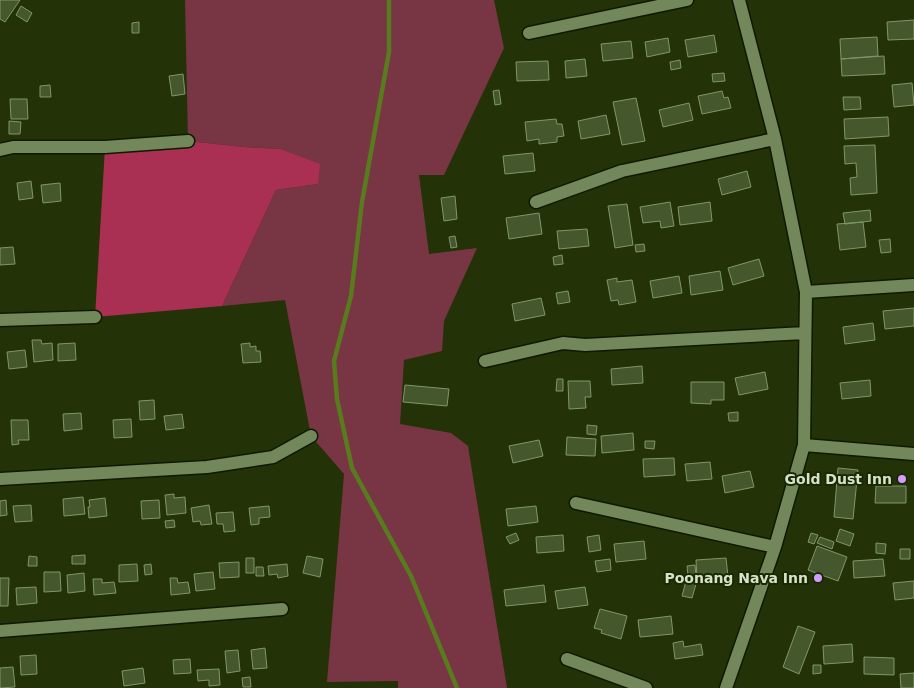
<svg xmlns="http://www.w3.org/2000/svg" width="914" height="688" font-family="'DejaVu Sans',sans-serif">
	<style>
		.green { fill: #783544 }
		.forest { fill: #a93052 }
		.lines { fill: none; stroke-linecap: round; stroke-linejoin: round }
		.stream { stroke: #587b1d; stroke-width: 4.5 }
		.building { fill: #45582d; stroke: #819668 }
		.minor-casing { stroke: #0e1a00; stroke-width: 15 }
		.minor { stroke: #72875a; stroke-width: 12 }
		.poi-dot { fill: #d19dfe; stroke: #192900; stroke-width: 2 }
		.labels { text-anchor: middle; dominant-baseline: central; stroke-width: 4; stroke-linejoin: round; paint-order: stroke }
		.poi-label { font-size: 14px; font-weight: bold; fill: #d6e2c9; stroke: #192900; text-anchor: end }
	</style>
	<rect width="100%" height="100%" fill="#233307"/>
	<!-- green -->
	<path class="green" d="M185,0H494L504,48L444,175H419L429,254L477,248L444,321L442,351L404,360L400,424L451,433L468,446L507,688H398V681L327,682L344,474L311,436L285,300L222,306L276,190L318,184L280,149L244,147L188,141Z"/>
	<!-- forest -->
	<path class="forest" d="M188,141L244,147L280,149L320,164L318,184L276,190L222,306L95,317L105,147Z"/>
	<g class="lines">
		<!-- stream -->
		<path class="stream" d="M389,0V52L362,202L351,296L334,361L337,399L352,468L411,576L457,688"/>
	</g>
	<!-- building -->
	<path class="building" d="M0,0H20L5,22L0,19Z
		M21,6L32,13L27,22L16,15Z
		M914,20V39L888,40L887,22Z
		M139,22V33H132V23Z
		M714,35L717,52L688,57L685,40Z
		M877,37L878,56L841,59L840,39Z
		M668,38L670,52L647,57L645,42Z
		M631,41L633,58L603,61L601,44Z
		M884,56L885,74L842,76L841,59Z
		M585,59L587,76L566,78L565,61Z
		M680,60L681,68L671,70L670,62Z
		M548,61L549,80L517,81L516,62Z
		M724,73L725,81L713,82L712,74Z
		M183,74L185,94L172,96L169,76Z
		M912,83L914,105L894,107L892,85Z
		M50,85L51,97H40V86Z
		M499,90L501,104L495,105L493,91Z
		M722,91L724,98L728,97L731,108L702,114L698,96Z
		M843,97H860L861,109L844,110Z
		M636,98L645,141L622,145L613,102Z
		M10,99H27L28,119H11Z
		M689,103L693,120L663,127L659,110Z
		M606,115L610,134L581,139L578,121Z
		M888,117L889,136L845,139L844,119Z
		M556,119L557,124H562L564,136L557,137V142L539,144V139L527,141L525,122Z
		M9,121L21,122L20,134H9Z
		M875,145L877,193L851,195L850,178L857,177L856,163L845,164L844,146Z
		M533,153L535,171L505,174L503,156Z
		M747,171L751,187L722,195L718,179Z
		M31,181L33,198L19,200L17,183Z
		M60,183L61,201L43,203L41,185Z
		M455,196L457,219L444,221L441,198Z
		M670,202L674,226L661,228L660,221L643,223L640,207Z
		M710,202L712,221L680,225L678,207Z
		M627,204L633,245L615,248L608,206Z
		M870,210L871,221L845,224L843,213Z
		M539,213L542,234L509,239L506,218Z
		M863,222L866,247L840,250L837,224Z
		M587,229L589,246L559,249L557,231Z
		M455,236L457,247L451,248L449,237Z
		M890,239L891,252L881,253L879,240Z
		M644,244L645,251L636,252L635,245Z
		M13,247L15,264L0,265V248Z
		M562,255L563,264L554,265L553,257Z
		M759,259L764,276L733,285L728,268Z
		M720,271L723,290L691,295L689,276Z
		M679,276L682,293L653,298L650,281Z
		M617,278V282L632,280L636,302L619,305L618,300L611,301L607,280Z
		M568,291L570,302L558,304L556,293Z
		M541,298L545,315L515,321L512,304Z
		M914,308V326L885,329L883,311Z
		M873,323L875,340L845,344L843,327Z
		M32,340H41L42,344L52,343L53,360L34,362Z
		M75,343L76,360L58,361V344Z
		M250,343V347L256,346V351H260L261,362L243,363L241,344Z
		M25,350L27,367L9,369L7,352Z
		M642,366L643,383L612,385L611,369Z
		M765,372L768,389L739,395L735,378Z
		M557,379H563V391H556Z
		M870,380L871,396L842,399L840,383Z
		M568,381H590L591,397H585L586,408L569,409Z
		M691,382H724V400H711V404L691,403Z
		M405,385L449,389L447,406L403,402Z
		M154,400L155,419L140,420L139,401Z
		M738,412V421H729L728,413Z
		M81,413L82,429L64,431L63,414Z
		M182,414L184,428L166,430L164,416Z
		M131,419L132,437L114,438L113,420Z
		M11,420H28L29,440H18L19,444L12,445Z
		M587,425L597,426L596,435L587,434Z
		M633,433L634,450L602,453L601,436Z
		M567,437L596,439L595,456L566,455Z
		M539,440L543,456L513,463L509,446Z
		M645,441H655L654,449L645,448Z
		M674,458L675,475L644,477L643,459Z
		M710,462L712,479L687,481L685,464Z
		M838,468L858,470L853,519L834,517Z
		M750,471L754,487L725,493L722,476Z
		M876,486H906V503H875Z
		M174,494V498L185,497L186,513L167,515L165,495Z
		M83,497L85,514L64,516L63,499Z
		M105,498L107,516L89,518L88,507H90L89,500Z
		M6,500L7,515L0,516V501Z
		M159,500L160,518L142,519L141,501Z
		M31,505L32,521L15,522L13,506Z
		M209,505L212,524L201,525L200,521L193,522L191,508Z
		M269,506L270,517L259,518V524L251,525L249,508Z
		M536,506L538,522L508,526L506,509Z
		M233,512L235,531L224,532L223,524H217L216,513Z
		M174,520L175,527L166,528L165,521Z
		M840,529L854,534L850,546L836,541Z
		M516,533L519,540L510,544L506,537Z
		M811,533L818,535L814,544L808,542Z
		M563,535L564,551L537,553L536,537Z
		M599,535L601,550L589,552L587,537Z
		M820,537L834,542L832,549L817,543Z
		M644,541L646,559L616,562L614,544Z
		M876,543L886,544L885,554L876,553Z
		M817,546L847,557L838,581L808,570Z
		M900,549H910V559H900Z
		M85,555V564H72V556Z
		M29,556L37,557V566H28Z
		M307,556L323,559L320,577L303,573Z
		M246,558H254V573H246Z
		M726,558L728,577L697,579L696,560Z
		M610,559L611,570L597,572L595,561Z
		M883,559L885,576L854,578L853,561Z
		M239,562V577L220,578L219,563Z
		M137,564L138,581L119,582V565Z
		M151,564L152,574L145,575L144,565Z
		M287,564L288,576L278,578L277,574L269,575L268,566Z
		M695,565L696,576H688L687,566Z
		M256,567H263L264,576H256Z
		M44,572H60L61,591L44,592Z
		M213,572L215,589L196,591L194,574Z
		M84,573L85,591L68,593L67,575Z
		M0,578H9L8,606H0Z
		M170,578H177L178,583L188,582L190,593L171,595Z
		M93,579H102V583L114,582L116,593L94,595Z
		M686,581L696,584L692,598L682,596Z
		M914,581V598L895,600L893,583Z
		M544,585L546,602L506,606L504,590Z
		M36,587L37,603L17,605L16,588Z
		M585,587L588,605L558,609L555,591Z
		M600,609L627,616L621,639L601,633L602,630L594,628Z
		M671,616L673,634L640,637L638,620Z
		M798,626L815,632L799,674L783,667Z
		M683,641L684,647L701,644L703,655L675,659L673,643Z
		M852,644L853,662L824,664L823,646Z
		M265,648L267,668L253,669L251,650Z
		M238,650L240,671L227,673L225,651Z
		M36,655L37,674L21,675L20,656Z
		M864,657L894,658V675L864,674Z
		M190,659L191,673L174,674L173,660Z
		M813,665H821V673L813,674Z
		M13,667L15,687L0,688V668Z
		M143,668L145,683L124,686L122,671Z
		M219,669L220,685L209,686V680L198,681L197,670Z
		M914,673V688H901L900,674Z
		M250,677L251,687H243L242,678Z"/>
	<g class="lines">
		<defs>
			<path id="minor" d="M529,33L687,0
				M0,150L13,147H105L188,141
				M536,202L622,171L775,139
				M806,292L914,285
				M0,320L95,317
				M485,361L563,343L585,345L805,333
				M804,445L914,454
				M0,479L207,467L273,457L311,436
				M576,503L775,547
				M0,631L282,609
				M567,659L646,688
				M726,688L775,547L804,445L806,292L775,139L739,0"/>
		</defs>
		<!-- minor casing -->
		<use href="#minor" class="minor-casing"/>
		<!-- minor -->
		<use href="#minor" class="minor"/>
	</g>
	<!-- markers -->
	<g class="poi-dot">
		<circle cx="902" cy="479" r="5"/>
		<circle cx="818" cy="578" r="5"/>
	</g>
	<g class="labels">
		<!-- poi labels -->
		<g class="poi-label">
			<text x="892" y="479">Gold Dust Inn</text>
			<text x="808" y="578">Poonang Nava Inn</text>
		</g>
	</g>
</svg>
